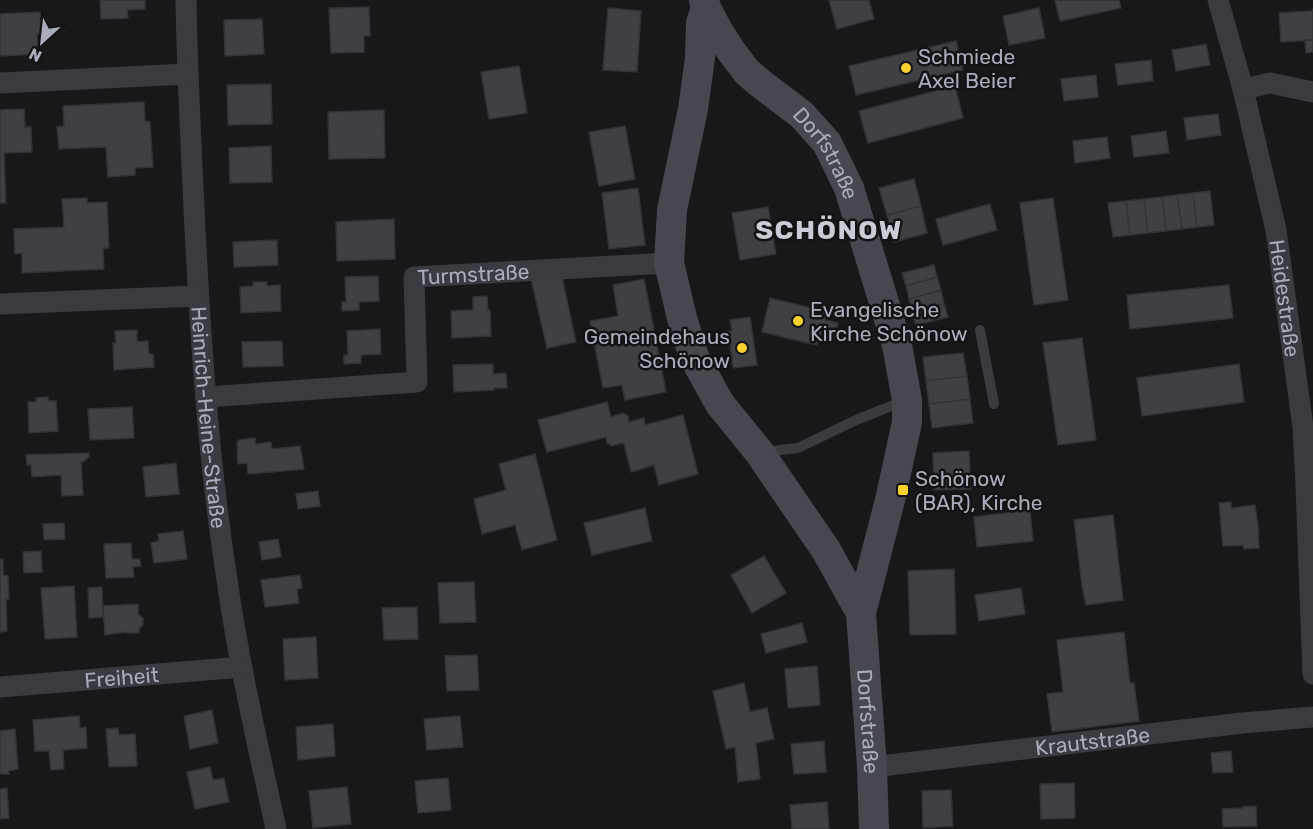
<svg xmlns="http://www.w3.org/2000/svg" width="1313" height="829" font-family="Rubik,sans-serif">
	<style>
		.building { fill: #3f4044; stroke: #323236; stroke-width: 1.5 }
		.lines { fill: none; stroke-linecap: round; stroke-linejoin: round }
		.lane { stroke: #3a3b41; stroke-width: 10 }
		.street { stroke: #3a3b41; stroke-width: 21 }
		.secondary { stroke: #46474f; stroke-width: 30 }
		.poi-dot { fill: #fbd12e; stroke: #131315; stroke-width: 2 }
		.labels { text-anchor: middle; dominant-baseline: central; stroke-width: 5; stroke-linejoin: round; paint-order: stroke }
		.poi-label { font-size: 21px; fill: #a9acba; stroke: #131315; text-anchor: start }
		.street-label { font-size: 21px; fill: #a9acba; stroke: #131315 }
		.district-label { font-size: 27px; font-weight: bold; letter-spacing: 1.5px; fill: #caccd6; stroke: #131315 }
	</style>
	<rect width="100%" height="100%" fill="#18181a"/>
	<!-- building -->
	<path class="building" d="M100,0H145V9L127,10L128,18L101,19Z
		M829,0H869L874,19L837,29Z
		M1055,0H1119L1121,8L1060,21Z
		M369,7L370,36H364V52L331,53L329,8Z
		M608,8L641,11L637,72L603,70Z
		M1039,8L1045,38L1009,45L1003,16Z
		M1313,9V40L1281,42L1279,13L1311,11Z
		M40,12L41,35L37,34L38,54L0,56V14Z
		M262,19L264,54L225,56L224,20Z
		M1305,40H1313V52L1306,53Z
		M956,41L963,70L856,95L849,66Z
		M1206,44L1210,65L1176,71L1172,50Z
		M1151,60L1153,81L1118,85L1115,64Z
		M519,66L527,113L489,119L481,72Z
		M1096,75L1098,97L1064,101L1061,79Z
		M271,84L272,124L228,125L227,85Z
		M955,86L963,118L868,143L859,111Z
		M144,102L145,121L150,122L153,167L135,168V175L108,177L106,147L59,149L57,127L64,126L63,106Z
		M24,109L25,127H31L32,152L4,153L6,203H0V110Z
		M384,110L385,158L329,159L328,112Z
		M1218,114L1221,135L1187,140L1184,118Z
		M625,126L635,179L599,186L589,132Z
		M1166,131L1169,153L1134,157L1131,136Z
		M1107,137L1110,158L1075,163L1073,141Z
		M271,146L272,182L230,183L229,148Z
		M914,179L921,206L887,215L879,188Z
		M638,188L645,245L609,249L602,193Z
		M1210,191L1214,225L1197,227L1193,193Z
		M1193,193L1197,227L1182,229L1177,195Z
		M1177,195L1182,229L1166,231L1162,197Z
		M1162,197L1166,231L1148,233L1144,199Z
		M87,198V203L107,202L109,248H103L104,269L22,273V253L15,254L14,229L64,227L62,199Z
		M1053,198L1068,300L1034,305L1020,203Z
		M1144,199L1148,233L1130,235L1126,201Z
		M1126,201L1130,235L1113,237L1108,203Z
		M990,204L997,230L943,245L936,219Z
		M921,206L927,233L894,242L887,215Z
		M768,207L776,254L740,260L732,213Z
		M394,219L395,259L337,261L336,222Z
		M277,240L278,265L234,267L233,242Z
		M934,265L937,277L906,286L902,273Z
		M378,276L379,301L359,302V310L342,311V302H346L345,277Z
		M562,277L576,342L547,348L531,279Z
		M937,277L941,290L909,299L906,286Z
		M644,279L666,392L625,400L622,385L603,388L590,321L618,316L613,285Z
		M253,282H267V286L280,285L281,311L241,313L240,287L253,286Z
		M1229,285L1233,318L1130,329L1127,295Z
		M941,290L944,304L912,312L909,299Z
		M487,296L488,310H490L491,336L452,338L451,311L473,310V297Z
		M770,298L827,312L825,320L838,323L834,339L820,335L817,345L762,332Z
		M944,304L948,317L916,325L912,312Z
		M750,317L757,365L733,368L728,331H732L730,320Z
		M380,329L381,354L361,355V363L344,364V355H348L347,331Z
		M137,330V342L148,341L149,354H153L154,367L114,370L113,343H116L115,331Z
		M1082,338L1096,440L1058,445L1043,343Z
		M282,341L283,366L243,367L242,342Z
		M963,353L967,376L926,381L923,357Z
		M493,364V374L506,373L507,388H494V390L454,392L453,365Z
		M1239,364L1244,402L1142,416L1137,378Z
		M967,376L970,399L929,404L926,381Z
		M48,397V401H56L58,431L29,433L28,402H36V398Z
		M970,399L973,423L932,428L929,404Z
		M607,402L611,417L623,413L628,416L629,422L644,418L645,425L683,415L698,474L659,485L654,465L631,472L624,444L622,443L612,446L607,443L606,437L547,452L538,420Z
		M132,407L134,438L90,440L88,409Z
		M255,438L256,444L271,442L272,449L300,446L304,469L248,474L247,463L238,464L237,443L239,440Z
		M969,451L971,489L934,490L933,453Z
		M89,453V457L83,462H81L83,495L62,496L61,475L32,477L31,465H27L26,455Z
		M535,454L557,540L522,550L515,525L482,534L474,499L506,490L499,464Z
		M176,463L179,494L146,497L143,467Z
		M318,491L320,506L298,509L296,494Z
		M1231,502V508L1255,505L1259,533H1258L1259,548L1244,549L1243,545L1223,546L1219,503Z
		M645,508L652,541L592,555L584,523Z
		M1030,510L1033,541L977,547L974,517Z
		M1113,515L1123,600L1086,605L1082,586L1074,520Z
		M64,523L65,539L44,540L43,524Z
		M183,531L187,559L154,563L151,543L159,541L158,534Z
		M278,539L281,557L262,560L259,542Z
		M131,543L132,559H140L141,566L133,567L134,577L106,578L104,544Z
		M41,551L42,572L24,573L23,552Z
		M764,556L786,593L752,613L731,575Z
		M0,559H3V575L8,576L9,599H6L7,631L0,632Z
		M954,569L956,634L910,635L908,571Z
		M300,575L302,588L297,589L299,603L265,607L261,580Z
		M474,582L476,622L440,623L438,583Z
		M74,586L77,637L45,639L41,588Z
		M102,587L103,617L89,618L88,588Z
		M1021,588L1025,614L979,621L975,595Z
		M138,604V614L143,618V625L139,629V633H127L125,632L105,635L103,606Z
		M417,607L418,639L384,640L382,608Z
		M802,623L807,642L766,653L761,634Z
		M1124,632L1130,683H1134L1139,721L1052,732L1047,694L1063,692L1057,640Z
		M316,637L318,678L285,680L283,639Z
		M477,655L479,690L447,691L445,656Z
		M817,666L820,705L788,708L785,669Z
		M744,683L750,712L767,708L774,739L756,743L760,779L738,782L735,747L726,749L713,691Z
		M212,710L218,743L190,749L184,716Z
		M79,716L80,728L86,727L87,748L63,750L64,769L51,770L49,751H35L33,720Z
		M460,716L463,747L427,750L424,719Z
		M333,724L335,756L298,760L296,727Z
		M118,728L119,735L135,734L137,766L109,767L106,729Z
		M15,729L18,769L8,771L9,774H0V731Z
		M824,741L826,772L794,774L791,744Z
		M1231,751L1233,772L1213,773L1211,753Z
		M210,767L213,780L224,778L229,802L195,809L187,772Z
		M448,778L451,810L418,813L415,781Z
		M1074,783L1075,818L1041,819L1040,784Z
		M347,787L351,824L313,828L309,791Z
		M7,788L9,818L0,819V789Z
		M951,790L953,826L923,828L922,791Z
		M827,802L829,829H792L790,805Z
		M1256,806L1257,826L1223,827L1222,809L1243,808V807Z"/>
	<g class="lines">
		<!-- lane -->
		<path class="lane" d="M980,330L994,404
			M762,452L798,448L856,420L904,401"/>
		<!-- street -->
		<g class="street">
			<path id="s1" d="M186,0C187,70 191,139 194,209C200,328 207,448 225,566C237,655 257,742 276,829"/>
			<path id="s2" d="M1218,0L1243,89L1276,230L1303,427L1306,486L1313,674"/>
			<path d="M0,83L187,74"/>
			<path d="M1243,89L1270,83L1313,92"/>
			<path d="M0,304L198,296"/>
			<path id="s3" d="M206,397L417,382L414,277L669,263"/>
			<path id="s4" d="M0,687L242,667"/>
			<path id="s5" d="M872,767L1242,723L1313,717"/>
		</g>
		<!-- secondary -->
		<g class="secondary">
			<path id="s6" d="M704,0L706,8L717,29L731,51L747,72L760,83L802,115L827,143L849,188L897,345L907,400V422L891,496L861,613L872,767L874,829"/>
			<path d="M706,8L701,23L700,58L693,109L672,210L669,263L682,318L694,357L720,404L759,452L826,550L861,613"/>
		</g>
	</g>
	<!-- markers -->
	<g class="poi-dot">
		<circle cx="906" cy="68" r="6"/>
		<circle cx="798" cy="321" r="6"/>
		<circle cx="742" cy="348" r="6"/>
		<rect x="897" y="484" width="12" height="12" rx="3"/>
	</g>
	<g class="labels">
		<!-- poi labels -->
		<g class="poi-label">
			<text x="918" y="56">Schmiede<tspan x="918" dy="24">Axel Beier</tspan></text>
			<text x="810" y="309">Evangelische<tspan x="810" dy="24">Kirche Schönow</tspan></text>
			<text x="730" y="336" text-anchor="end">Gemeindehaus<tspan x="730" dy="24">Schönow</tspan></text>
			<text x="915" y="478">Schönow<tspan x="915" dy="24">(BAR), Kirche</tspan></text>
		</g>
		<!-- street labels -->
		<g class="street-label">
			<text stroke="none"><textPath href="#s6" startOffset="200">Dorfstraße</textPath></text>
			<text stroke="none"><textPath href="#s3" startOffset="376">Turmstraße</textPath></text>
			<text stroke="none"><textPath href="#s2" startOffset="306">Heidestraße</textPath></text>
			<text stroke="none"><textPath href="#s1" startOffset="418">Heinrich-Heine-Straße</textPath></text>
			<text stroke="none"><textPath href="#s4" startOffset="122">Freiheit</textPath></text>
			<text stroke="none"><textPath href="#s6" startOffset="789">Dorfstraße</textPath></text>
			<text stroke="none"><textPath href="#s5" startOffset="222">Krautstraße</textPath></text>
		</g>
		<!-- district labels -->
		<g class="district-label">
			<text x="829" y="230">SCHÖNOW</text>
		</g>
	</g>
	<!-- north arrow -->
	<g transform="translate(42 42) rotate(207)" stroke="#131315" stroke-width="4.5" paint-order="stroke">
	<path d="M0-4.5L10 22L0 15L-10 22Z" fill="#a9acba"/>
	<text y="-9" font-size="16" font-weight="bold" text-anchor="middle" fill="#a9acba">N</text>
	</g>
</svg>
